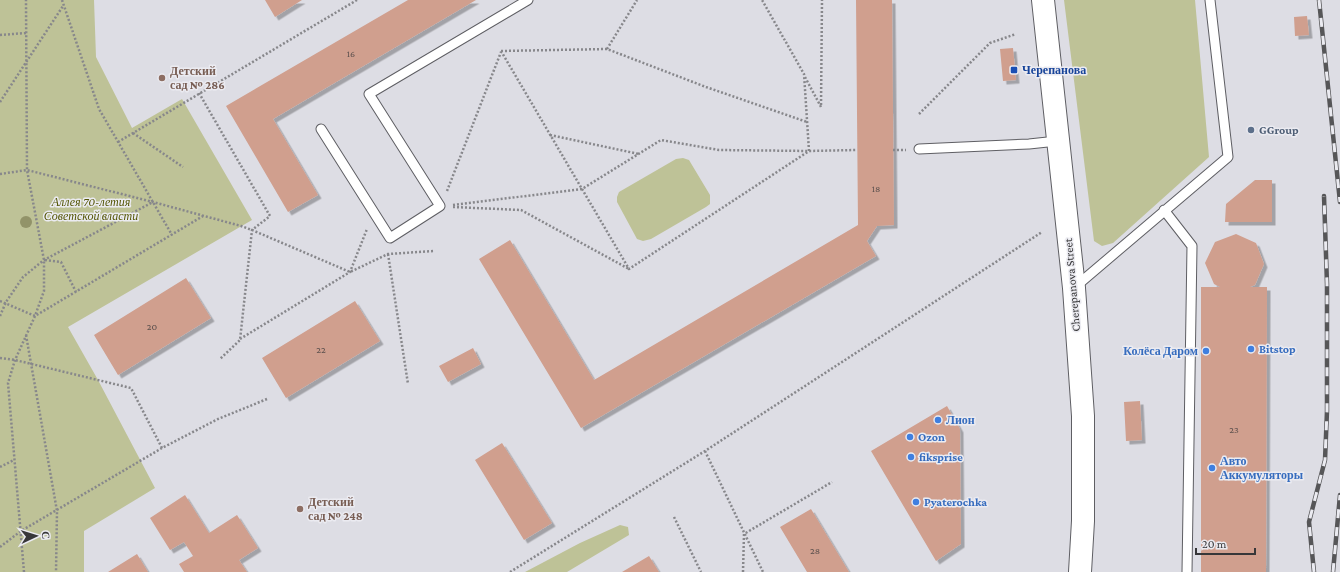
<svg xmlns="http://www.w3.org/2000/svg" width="1340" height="572" font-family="'Crimson Pro',serif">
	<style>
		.green { fill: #bec297 }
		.building { fill: #d09f8e; filter: url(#shadow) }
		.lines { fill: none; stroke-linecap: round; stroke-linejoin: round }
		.lane-casing { stroke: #5e5e63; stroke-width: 11 }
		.secondary-casing { stroke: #5e5e63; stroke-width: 24 }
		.path { stroke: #87878b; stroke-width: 2.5; stroke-dasharray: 2 2; stroke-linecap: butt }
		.lane { stroke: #fff; stroke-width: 9 }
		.secondary { stroke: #fff; stroke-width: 22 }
		.rail-casing { stroke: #565658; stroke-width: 4.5 }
		.rail { stroke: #ebebf1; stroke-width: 3; stroke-dasharray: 9; stroke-linecap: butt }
		.tree { fill: #929369 }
		.transit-dot { fill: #1a4fb4; stroke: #ebebf1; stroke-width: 1.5 }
		.education-dot { fill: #8d6e63; stroke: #ebebf1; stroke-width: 1.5 }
		.service-dot { fill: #5c6f8a; stroke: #ebebf1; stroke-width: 1.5 }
		.shop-dot { fill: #3f7fe0; stroke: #ebebf1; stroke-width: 1.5 }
		.labels { text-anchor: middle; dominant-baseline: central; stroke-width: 3; stroke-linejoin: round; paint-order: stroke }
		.number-label { font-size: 10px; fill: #5d514e }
		.transit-label { font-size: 12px; font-weight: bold; fill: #164399; stroke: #ebebf1; text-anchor: start }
		.education-label { font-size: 12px; font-weight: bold; fill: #785e54; stroke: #ebebf1; text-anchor: start }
		.service-label { font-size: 12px; font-weight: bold; fill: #4e5e75; stroke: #ebebf1; text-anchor: start }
		.park-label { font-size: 12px; font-style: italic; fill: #545605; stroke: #ebebf1 }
		.street-label { font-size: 12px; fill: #373739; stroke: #ebebf1 }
		.shop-label { font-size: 12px; font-weight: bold; fill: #366cbe; stroke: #ebebf1; text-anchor: start }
	</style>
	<defs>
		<filter id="shadow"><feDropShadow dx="3.5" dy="3.5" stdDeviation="0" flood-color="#0004"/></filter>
	</defs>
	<rect width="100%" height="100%" fill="#dddde4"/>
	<!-- green -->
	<path class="green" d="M0,0H94L96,57L132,128L182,99L252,220L68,327L98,380L155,488L84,531V572H0Z
		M1064,0H1195L1209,157L1113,243L1102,246L1094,241Z
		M683,158L689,160L710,195V204L706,207L651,239L643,241L637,239L617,202V197L619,192L676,159Z
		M620,525L628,527L629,535L567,572H525L580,543Z"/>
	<!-- building -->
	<path class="building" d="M265,0H302L275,17Z
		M408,0H476L273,119L318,195L288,212L226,106Z
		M856,0H892L894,225L877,226L867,241L876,256L581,428L479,259L510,240L594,380L858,225Z
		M1307,16L1309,35L1295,36L1294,17Z
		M1013,48L1016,80L1003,81L1000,49Z
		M1255,180H1272V222H1225L1226,204Z
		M1236,234L1256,243L1264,264L1255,285L1250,287H1267L1266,572H1201V287H1220L1214,284L1205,263L1215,242Z
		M186,278L211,318L118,375L94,335Z
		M355,301L380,341L286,398L262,358Z
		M473,348L481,364L448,382L439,366Z
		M1140,401L1142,440L1126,441L1124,402Z
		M947,406L960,429L961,544L936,561L871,451Z
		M502,443L552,523L524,540L475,460Z
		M185,495L209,533L237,515L258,548L239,560L247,572H184L179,564L193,556L184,542L170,550L150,518Z
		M811,509L849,572H807L780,527Z
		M137,554L148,572H108Z
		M649,556L659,572H622Z"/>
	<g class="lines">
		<defs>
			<path id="lane" d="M321,129L390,238L440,206L369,94L528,0
				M919,149L1029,144L1057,141
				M1164,210L1192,246L1187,572
				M1075,287L1228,157L1210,0"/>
			<path id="secondary" d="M1043,0L1074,288L1083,416V521L1080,572"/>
		</defs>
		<!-- lane casing -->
		<use href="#lane" class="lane-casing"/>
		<!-- secondary casing -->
		<use href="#secondary" class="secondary-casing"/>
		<!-- path -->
		<path class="path" d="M62,0L99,109L172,235
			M0,35L26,33
			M607,49L637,0
			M501,51L629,269L809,151L804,74L762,0
			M501,51L607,49L706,87L807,122
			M805,77L821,107L822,0
			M199,93L270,216L252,230L240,340L220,359
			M0,102L63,6
			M919,114L990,43L1016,34
			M133,133L183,167
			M550,135L639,154
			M118,142L357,0
			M893,150H906
			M0,174L27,170L153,202L241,226L252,230L350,272L388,254L434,251
			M447,191L501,52
			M453,205L582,189L661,140L719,150L809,151L857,150
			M453,207L521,210L629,269
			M388,254L408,384
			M45,260L61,262L76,292
			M0,301L35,316L203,216
			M0,316L6,302L23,277L44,260L153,202
			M26,335L57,511L56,572
			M240,339L350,272L367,229
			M0,358L15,360L131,388L162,448
			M705,451L763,572
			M0,467L14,460
			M674,517L701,572
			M0,547L21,531L162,448L218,419L267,399
			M24,572L8,383L15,360L35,316L44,291V260L27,170L26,0
			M510,572L705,451L1042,232
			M743,572L744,534L832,482"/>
		<!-- lane -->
		<use href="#lane" class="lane"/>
		<!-- secondary -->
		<use href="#secondary" class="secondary"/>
		<defs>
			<path id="rail" d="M1319,0L1340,202
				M1314,572L1309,522L1325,460L1327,411V284L1324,196
				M1333,572L1340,495"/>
		</defs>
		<!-- rail casing -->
		<use href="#rail" class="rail-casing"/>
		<!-- rail -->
		<use href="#rail" class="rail"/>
	</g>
	<!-- trees -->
	<circle class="tree" cx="26" cy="222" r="6"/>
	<!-- markers -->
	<rect class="transit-dot" x="1010" y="66" width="8" height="8" rx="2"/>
	<g class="education-dot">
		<circle cx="162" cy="78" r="4"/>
		<circle cx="300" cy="509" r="4"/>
	</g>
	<circle class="service-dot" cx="1251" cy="130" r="4"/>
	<g class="shop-dot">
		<circle cx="1251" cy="349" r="4"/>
		<circle cx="1206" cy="351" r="4"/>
		<circle cx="938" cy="420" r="4"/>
		<circle cx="910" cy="437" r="4"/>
		<circle cx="911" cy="457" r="4"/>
		<circle cx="1212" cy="468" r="4"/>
		<circle cx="916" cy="502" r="4"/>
	</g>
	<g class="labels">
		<!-- number labels -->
		<g class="number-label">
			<text x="351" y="53">16</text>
			<text x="876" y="188">18</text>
			<text x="152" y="326">20</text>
			<text x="321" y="349">22</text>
			<text x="1234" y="429">23</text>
			<text x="815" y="550">28</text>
		</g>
		<!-- transit labels -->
		<g class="transit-label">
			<text x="1022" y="70">Черепанова</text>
		</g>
		<!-- education labels -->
		<g class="education-label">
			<text x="170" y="71">Детский<tspan x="170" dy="14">сад № 286</tspan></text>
			<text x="308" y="502">Детский<tspan x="308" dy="14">сад № 248</tspan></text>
		</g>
		<!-- service labels -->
		<g class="service-label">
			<text x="1259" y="130">GGroup</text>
		</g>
		<!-- park labels -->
		<g class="park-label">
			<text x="91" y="202">Аллея 70-летия<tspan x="91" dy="14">Советской власти</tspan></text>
		</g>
		<!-- street labels -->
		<g class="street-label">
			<text transform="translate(1072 285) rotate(-95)">Cherepanova Street</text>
		</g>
		<!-- shop labels -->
		<g class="shop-label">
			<text x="1259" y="349">Bitstop</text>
			<text x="1198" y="351" text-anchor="end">Колёса Даром</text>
			<text x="946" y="420">Лион</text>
			<text x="918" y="437">Ozon</text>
			<text x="919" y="457">fiksprise</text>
			<text x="1220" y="461">Авто<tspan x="1220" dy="14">Аккумуляторы</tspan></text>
			<text x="924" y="502">Pyaterochka</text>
		</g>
	</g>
	<!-- north arrow -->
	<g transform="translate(36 536) rotate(86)" stroke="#ebebf1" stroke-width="3" paint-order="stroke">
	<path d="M0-3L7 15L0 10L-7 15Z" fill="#373739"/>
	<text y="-6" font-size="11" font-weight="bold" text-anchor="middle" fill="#373739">С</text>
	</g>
	<!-- scale -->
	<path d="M1196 548v6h59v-6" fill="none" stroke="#373739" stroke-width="2"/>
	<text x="1202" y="548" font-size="12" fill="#373739" stroke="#ebebf1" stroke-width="3" paint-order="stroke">20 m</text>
</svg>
